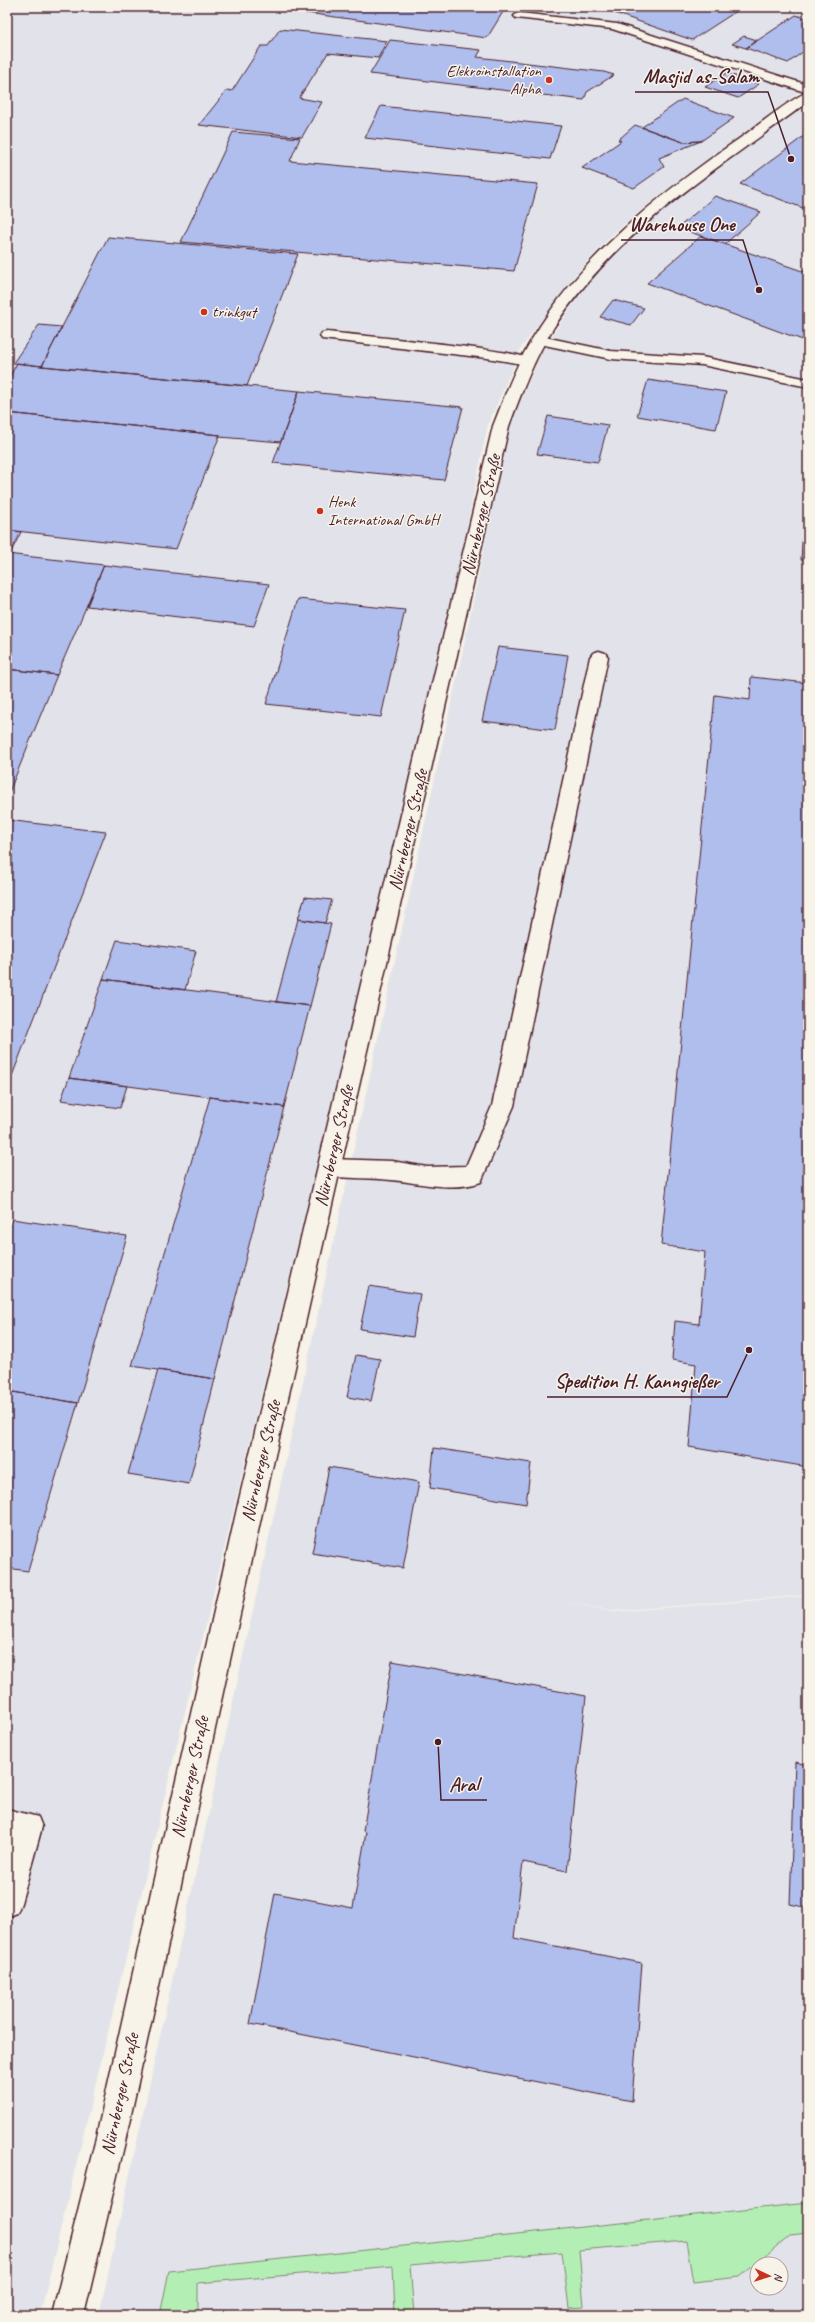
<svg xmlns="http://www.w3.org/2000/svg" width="815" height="2322" font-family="Caveat,sans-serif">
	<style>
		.built { fill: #e2e3ea; fill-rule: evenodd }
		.green { fill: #b3efb5; stroke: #7e8770 }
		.building { fill: #b0beee; stroke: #4a1f2b }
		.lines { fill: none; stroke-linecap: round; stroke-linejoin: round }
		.service-casing { stroke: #4a1f2b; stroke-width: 3 }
		.tertiary-casing { stroke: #4a1f2b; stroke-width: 3 }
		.service { fill: #f7f3e8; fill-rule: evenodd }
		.tertiary { fill: #f7f3e8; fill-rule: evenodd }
		.poi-dot { fill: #c8321e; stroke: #f7f3e8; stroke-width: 1.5 }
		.labels { text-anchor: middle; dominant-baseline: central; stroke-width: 3; stroke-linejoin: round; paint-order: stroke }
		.far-poi-label { font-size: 16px; fill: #4a1f2b; stroke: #f7f3e8; text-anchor: start }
		.street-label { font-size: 19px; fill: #4a1f2b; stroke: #f7f3e8 }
		.leader { fill: none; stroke: #4a1f2b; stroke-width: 1.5 }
		.callout-dot { fill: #4a1f2b; stroke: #f7f3e8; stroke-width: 1.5 }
		.callout-label { font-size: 20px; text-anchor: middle; font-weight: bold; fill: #4a1f2b; stroke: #f7f3e8; stroke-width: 3; stroke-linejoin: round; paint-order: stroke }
	</style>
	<rect width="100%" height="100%" fill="#f7f3e8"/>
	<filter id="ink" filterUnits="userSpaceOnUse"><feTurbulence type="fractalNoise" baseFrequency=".025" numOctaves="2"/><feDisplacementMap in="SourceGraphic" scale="8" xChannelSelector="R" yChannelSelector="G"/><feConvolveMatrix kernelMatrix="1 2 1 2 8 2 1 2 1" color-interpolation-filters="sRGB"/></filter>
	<g filter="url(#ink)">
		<!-- built -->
		<path class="built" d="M7,7H808V86L661,194L612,235L573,278L522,347L488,425L449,614L40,2315H7Z
			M808,103V1595L613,1611L563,1601L613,1612L808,1596V2315H99L465,640L508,430L542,351L587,282L622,246L675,199ZM757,2264H781V2288H757Z"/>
		<!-- green -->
		<path class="green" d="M808,2203V2233L790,2235L740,2277L693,2282L686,2241L579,2250L584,2307L569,2308L562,2252L410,2265L414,2315H395L393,2266L198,2283V2315H160L169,2271Z"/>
		<!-- building -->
		<path class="building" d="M295,7H506L487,38L292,11Z
			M608,7H743L692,40L606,10Z
			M796,15L808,19V48L788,63L746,48Z
			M280,29L387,41L378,58L328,53L299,98L322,102L302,137L199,125L227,90L232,91L261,46H268Z
			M744,36L757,40L746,48L732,44Z
			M390,40L481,50L477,57L604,72L614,75L587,92L584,100L370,74Z
			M726,73L759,84L738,98L705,87Z
			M683,99L734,118L701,141L683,142L642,127Z
			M381,106L561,126L550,159L365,138Z
			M635,125L683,142L701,141L659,158L664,167L634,188L582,168L621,141L618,140Z
			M233,132L300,138L290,161L538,184L514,271L181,242Z
			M808,133V210L740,184Z
			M715,196L761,212L725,244L678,228Z
			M701,236L808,273V342L647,283Z
			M108,237L298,254L247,386L42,366Z
			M613,300L644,308L631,325L600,317Z
			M39,325L62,327L42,366L13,363Z
			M17,363L42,366L299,391L281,442L219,437L220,435L7,413V382Z
			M648,380L726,392L716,429L637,416Z
			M299,391L463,407L444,480L273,463Z
			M7,413L220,435L176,549L7,530Z
			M548,416L608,425L598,462L537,454Z
			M803,529H808V560H801Z
			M7,530L21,532L10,554H7Z
			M7,554L104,565L57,675L7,669Z
			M104,565L269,584L254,626L87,606Z
			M298,599L405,610L381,717L266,704Z
			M498,647L568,655L555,730L482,721Z
			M7,669L57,675L7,797Z
			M751,677L808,683V1467L689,1447L696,1364L672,1360L675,1321L699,1324L705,1252L661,1245L715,695L750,700Z
			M7,820L106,832L7,1089Z
			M305,897L332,900L325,923L298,919Z
			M298,919L331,924L310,1006L276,1002Z
			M117,940L196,951L185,990L103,979Z
			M103,979L310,1006L284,1107L69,1078Z
			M69,1078L127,1086L120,1108L61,1100Z
			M210,1097L284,1107L215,1379L132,1366Z
			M12,1219L127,1236L78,1403L7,1391V1235Z
			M369,1286L420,1294L413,1337L360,1329Z
			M356,1355L380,1359L371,1401L347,1397Z
			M158,1370L215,1379L189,1484L128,1474Z
			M7,1391L78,1403L28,1571L7,1568Z
			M434,1448L531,1463L526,1504L430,1488Z
			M329,1467L419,1482L403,1568L312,1553Z
			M392,1661L586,1696L567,1871L523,1862L514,1938L642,1963L632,2101L250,2024L275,1893L353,1908L366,1832L363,1831Z
			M795,1762L808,1765V1908L790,1904Z"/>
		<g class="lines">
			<defs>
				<path id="service" d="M520,13L617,24L808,85V93L612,29L516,18L514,16L516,14Z
					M327,332C353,335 528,350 535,361L528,365L487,358L322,339L320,336L322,333Z
					M540,336L611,351L702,357L808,379V387L702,365L611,359L535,343L533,340Z
					M599,651L605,653L608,657L514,1106L481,1182C452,1192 421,1183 391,1180C371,1178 350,1178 329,1177L321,1175L318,1168L321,1161L329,1159L392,1161L427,1167L466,1166L492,1106L590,657L593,653Z
					M7,1809L38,1817L42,1827L21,1903L17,1913L7,1917V1852L11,1838L7,1837Z"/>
				<path id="tertiary" d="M808,92V102C716,170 618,229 554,327C534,358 522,392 509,426L264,1504L125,2142L84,2315H52L95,2142L238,1504L493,426C503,401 511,377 524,353C574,261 658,195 743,136C756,127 796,95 808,92Z"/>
			</defs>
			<!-- service casing -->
			<use href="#service" class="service-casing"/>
			<!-- tertiary casing -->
			<use href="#tertiary" class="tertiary-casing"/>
			<!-- service -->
			<use href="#service" class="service"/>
			<!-- tertiary -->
			<use href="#tertiary" class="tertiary"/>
		</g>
	</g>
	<!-- markers -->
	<g class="poi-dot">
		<circle cx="549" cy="80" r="4"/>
		<circle cx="204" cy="312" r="4"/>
		<circle cx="320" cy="511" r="4"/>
	</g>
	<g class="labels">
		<!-- far-poi labels -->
		<g class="far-poi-label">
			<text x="541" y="71" text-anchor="end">Elekroinstallation<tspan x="541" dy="18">Alpha</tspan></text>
			<text x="212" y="312">trinkgut</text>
			<text x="328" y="502">Henk<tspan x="328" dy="18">International GmbH</tspan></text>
		</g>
		<!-- street labels -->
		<g class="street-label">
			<text transform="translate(481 515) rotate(-77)">Nürnberger Straße</text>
			<text transform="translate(408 830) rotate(-77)">Nürnberger Straße</text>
			<text transform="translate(334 1146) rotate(-77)">Nürnberger Straße</text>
			<text transform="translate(261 1461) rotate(-77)">Nürnberger Straße</text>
			<text transform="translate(190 1777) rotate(-78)">Nürnberger Straße</text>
			<text transform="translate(120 2094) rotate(-78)">Nürnberger Straße</text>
		</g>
	</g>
	<!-- callouts -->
	<path class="leader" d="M791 159L768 92H635M759 290L743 240H621M749 1350L727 1397H547M438 1742L441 1800H487"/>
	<g class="callout-dot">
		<circle cx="791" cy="159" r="4"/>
		<circle cx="759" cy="290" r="4"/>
		<circle cx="749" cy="1350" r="4"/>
		<circle cx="438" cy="1742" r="4"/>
	</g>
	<g class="callout-label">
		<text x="701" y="83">Masjid as-Salam</text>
		<text x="682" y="231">Warehouse One</text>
		<text x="637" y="1388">Spedition H. Kanngießer</text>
		<text x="464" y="1791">Aral</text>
	</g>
	<!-- margin -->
	<rect width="815" height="2322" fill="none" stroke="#f7f3e8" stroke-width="24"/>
	<rect x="12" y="12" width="791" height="2298" fill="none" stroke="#4a1f2b" stroke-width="1.5" filter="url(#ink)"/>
	<!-- north arrow -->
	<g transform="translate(769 2276) rotate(94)"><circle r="19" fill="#f7f3e8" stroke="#b29e9c"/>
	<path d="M0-3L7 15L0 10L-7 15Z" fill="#c8321e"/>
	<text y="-6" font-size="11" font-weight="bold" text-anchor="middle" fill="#4a1f2b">N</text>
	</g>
</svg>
